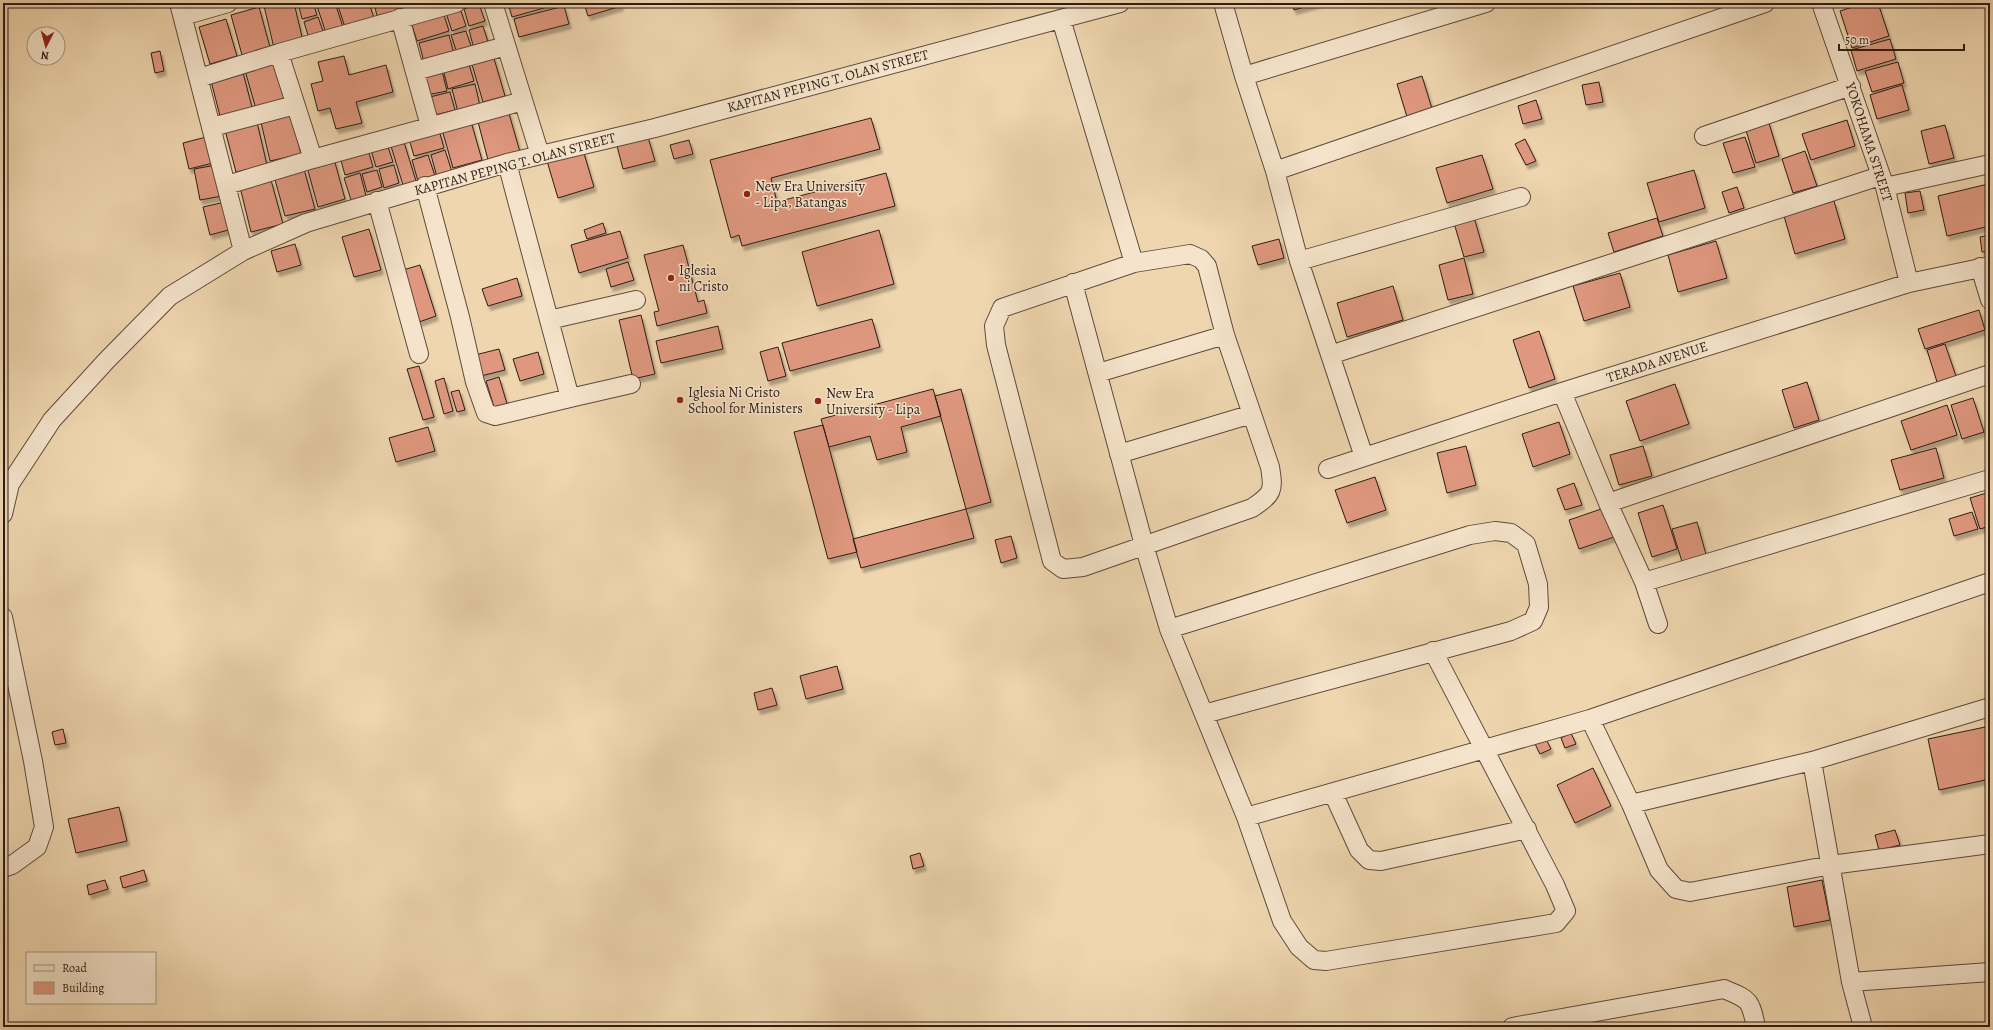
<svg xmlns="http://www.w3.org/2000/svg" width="1993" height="1030" font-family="Alegreya,serif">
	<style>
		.building { fill: #df987f; stroke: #2e1c15; filter: url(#shadow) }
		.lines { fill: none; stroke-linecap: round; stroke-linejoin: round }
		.minor-casing { stroke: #5e4a3c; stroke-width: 20 }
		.minor { stroke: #f5e4cb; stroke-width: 18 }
		.poi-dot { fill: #8f2418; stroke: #f5e4cb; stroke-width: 1.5 }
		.labels { text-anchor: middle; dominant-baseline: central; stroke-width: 3; stroke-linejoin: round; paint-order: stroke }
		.street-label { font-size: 14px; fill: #2e1c15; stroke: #f5e4cb }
		.poi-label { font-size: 14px; fill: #2e1c15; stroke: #f5e4cb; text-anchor: start }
	</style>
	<defs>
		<filter id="shadow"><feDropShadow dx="2.5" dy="4.5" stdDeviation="1" flood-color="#0004"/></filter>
	</defs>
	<rect width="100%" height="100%" fill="#efd6af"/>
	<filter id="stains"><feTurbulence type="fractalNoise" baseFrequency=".005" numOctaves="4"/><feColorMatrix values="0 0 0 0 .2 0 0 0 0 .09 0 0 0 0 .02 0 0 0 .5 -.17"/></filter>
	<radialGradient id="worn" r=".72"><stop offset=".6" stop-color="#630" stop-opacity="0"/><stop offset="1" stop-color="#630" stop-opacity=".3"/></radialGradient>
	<!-- building -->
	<path class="building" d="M277,3H294L303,41L274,48L264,6Z
		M298,3H313L317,15L302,19Z
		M316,3H335L343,27L326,33Z
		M337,3H369L374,18L345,27Z
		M374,3H405L406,8L377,16Z
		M508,3H562L512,17Z
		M584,3H620L621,6L588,16Z
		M1292,3H1319L1294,10Z
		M1865,3H1878L1889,36L1852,48L1840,11Z
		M479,4L485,21L469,26L464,9Z
		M564,6L569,24L519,37L514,19Z
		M259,7L270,47L242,55L231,15Z
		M460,8L466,26L452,31L446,13Z
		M443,12L449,31L417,41L411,22Z
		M318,17L324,34L309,39L304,22Z
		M226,19L237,56L210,64L199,27Z
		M483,26L489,45L474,49L469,30Z
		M466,31L472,49L457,53L451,35Z
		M449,35L454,54L424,62L419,43Z
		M1890,39L1896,59L1857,71L1851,50Z
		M160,51L164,71L155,73L151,53Z
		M493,55L505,96L483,102L471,61Z
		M344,56L349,75L386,65L393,92L356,102L362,123L336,129L330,108L318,111L311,84L323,81L318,62Z
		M276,58L288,100L256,109L244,67Z
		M468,61L474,81L448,89L443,69Z
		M1898,62L1904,83L1872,92L1865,71Z
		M242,69L252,107L220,116L210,77Z
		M442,71L447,91L427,95L422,76Z
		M1422,76L1433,112L1408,120L1397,84Z
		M1599,82L1603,102L1586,105L1582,85Z
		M475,84L480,106L458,112L452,89Z
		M1902,85L1909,110L1877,119L1870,95Z
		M450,92L455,110L435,115L430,97Z
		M1536,100L1542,119L1523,124L1518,106Z
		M508,110L520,152L488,160L477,118Z
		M290,111L301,154L270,161L260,118Z
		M470,118L482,160L453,168L441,126Z
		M871,118L880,149L771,178L777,202L886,173L895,206L742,246L739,235L731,238L710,160Z
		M1768,120L1779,156L1756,163L1745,127Z
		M1847,120L1855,146L1811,160L1802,134Z
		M257,122L267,165L236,172L225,130Z
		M1945,125L1954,158L1929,164L1921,131Z
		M439,130L444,148L414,156L409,139Z
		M210,136L217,162L189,169L183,143Z
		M648,137L655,161L623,169L617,146Z
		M1745,137L1755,167L1733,173L1723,143Z
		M403,139L416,181L403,185L390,143Z
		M1525,139L1536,161L1526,165L1515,144Z
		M689,140L693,154L674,159L670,145Z
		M387,144L393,162L376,167L371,150Z
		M368,150L373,167L345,175L340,157Z
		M445,150L452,172L437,177L431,155Z
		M583,150L594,187L558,198L547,161Z
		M1805,151L1817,186L1793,193L1782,159Z
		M428,155L435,176L418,181L412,160Z
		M1482,155L1493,189L1447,203L1436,168Z
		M334,159L345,199L318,207L307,167Z
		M216,165L222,196L200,200L194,169Z
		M394,165L399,183L384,188L379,169Z
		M304,169L315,209L285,216L274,176Z
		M377,170L382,187L367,192L362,174Z
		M1694,170L1705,208L1659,222L1647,183Z
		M360,173L366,196L351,200L344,178Z
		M271,180L283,224L251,232L240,187Z
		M1988,184L1990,194V226L1947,236L1938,196Z
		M1737,187L1744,208L1729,213L1722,192Z
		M1920,191L1924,210L1908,213L1905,193Z
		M1834,201L1845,239L1795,254L1784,216Z
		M225,202L232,229L210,235L203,207Z
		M1474,217L1484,252L1464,257L1454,223Z
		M1657,218L1663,236L1614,252L1608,233Z
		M603,223L606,233L587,239L584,230Z
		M369,229L381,270L354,277L342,237Z
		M879,230L894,284L817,306L802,252Z
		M620,231L628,258L579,273L571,245Z
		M1990,235V251L1982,252L1980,237Z
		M1279,239L1284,258L1258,265L1252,246Z
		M1716,241L1727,278L1678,292L1668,255Z
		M295,244L301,265L277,272L271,251Z
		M683,245L698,302L704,300L707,313L657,326L654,312L659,311L644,255Z
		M1464,258L1473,294L1448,300L1439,265Z
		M628,262L634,280L611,287L606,269Z
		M420,265L436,316L419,322L403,270Z
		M1620,273L1630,307L1584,321L1573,286Z
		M517,278L522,296L488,306L482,289Z
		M1393,286L1403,320L1347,337L1337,303Z
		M1979,310L1985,330L1925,349L1918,329Z
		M641,315L655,374L633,379L619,320Z
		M872,319L880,347L790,371L782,343Z
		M718,326L723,349L661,363L656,341Z
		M1539,331L1555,379L1529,388L1513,340Z
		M1945,344L1957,379L1938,385L1927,350Z
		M778,347L786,376L768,381L760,352Z
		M499,349L505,370L481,376L475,355Z
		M538,352L544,374L520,381L513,359Z
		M419,366L434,417L423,420L407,369Z
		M499,377L508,407L495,410L486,381Z
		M444,378L453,411L444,414L435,381Z
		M1807,382L1819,420L1794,428L1782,390Z
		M1675,384L1689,424L1640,441L1626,401Z
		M933,389L941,416L901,427L907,452L877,460L870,436L829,447L821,419Z
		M961,389L991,502L966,509L935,396Z
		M459,390L465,410L457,412L451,392Z
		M1973,398L1984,432L1962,439L1951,405Z
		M1947,405L1957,435L1911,450L1901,421Z
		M1559,422L1570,454L1533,467L1522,434Z
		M823,425L857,552L828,559L794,432Z
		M428,427L435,451L396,462L389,438Z
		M1466,446L1476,485L1447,493L1437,453Z
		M1643,446L1652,476L1619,485L1610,455Z
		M1936,448L1944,478L1900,490L1891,460Z
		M1375,477L1386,510L1347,523L1335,490Z
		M1574,483L1582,505L1565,510L1557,489Z
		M1990,492V526L1980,529L1970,498Z
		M1663,505L1677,549L1652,557L1638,513Z
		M1604,508L1614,537L1579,549L1569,520Z
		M966,509L974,538L861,568L853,539Z
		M1972,512L1978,529L1954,536L1949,519Z
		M1697,522L1707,558L1683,565L1672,529Z
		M1011,536L1017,558L1001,563L995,540Z
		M837,666L843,689L806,699L800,676Z
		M772,688L777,705L758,710L754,693Z
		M1990,726V779L1939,790L1928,739Z
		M63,729L66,743L55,745L52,732Z
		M1571,733L1576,744L1565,748L1561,738Z
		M1546,739L1551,749L1540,754L1535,744Z
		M1593,768L1611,806L1575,823L1557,785Z
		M119,807L127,841L76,853L68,819Z
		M1895,830L1900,845L1879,850L1875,835Z
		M920,853L924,866L913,869L910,856Z
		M144,870L147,881L123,888L120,877Z
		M105,880L108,889L89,895L87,885Z
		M1822,880L1830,920L1794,927L1787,887Z"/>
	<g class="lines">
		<defs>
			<path id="minor" d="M179,3L243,251
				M493,3L540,155
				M1223,3L1244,76L1275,171L1299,261L1364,457
				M1821,3L1885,187L1909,283
				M183,16L228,3
				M400,18L430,126
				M1061,19L1134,263
				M279,53L313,159
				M415,71L506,46
				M1244,76L1486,3
				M199,78L279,53L456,3
				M212,127L295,105
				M1704,136L1851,86
				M1275,171L1765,3
				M227,185L313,159L523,101
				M425,186L460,317L475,382L486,413L495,416L570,398L507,163
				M1885,187L1990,164
				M377,201L419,354
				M1190,254L1201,259L1207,266L1225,335L1270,467C1274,491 1273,494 1252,508L1083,567L1063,569L1052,561L996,345L994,326L1002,308L1134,263Z
				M1299,261L1521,197
				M1980,267L1990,300
				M1073,283L1144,545L1169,629L1246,817L1282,921L1299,947L1314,960L1326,961L1556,923L1566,911L1555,885L1433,651
				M549,320L636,300
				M1330,355L1880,176
				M1098,373L1225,335
				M1562,392L1608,503L1644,582L1658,624
				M570,398L631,384
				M1119,454L1252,414
				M1328,469L1562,392L1909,283L1990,266
				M1608,503L1990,374
				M3,514L10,484L52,420L107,360L170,296L243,251L306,223L507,163L655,128L1120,3
				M1644,582L1990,479
				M3,617L33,761L44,827L37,847L12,865L3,868
				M1169,629L1470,535L1495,531L1511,533L1526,544L1538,584L1539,607L1533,621L1511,631L1204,714
				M1590,719L1631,804L1659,870L1676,889L1690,892L1831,865L1990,844
				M1812,761L1851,982L1863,1027
				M1333,793L1359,850L1369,860L1381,861L1527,829
				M1631,804L1812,761L1990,707
				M1246,817L1590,719L1990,582
				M1851,982L1990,972
				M1512,1027L1724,989C1750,1000 1750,999 1756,1027"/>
		</defs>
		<!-- minor casing -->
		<use href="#minor" class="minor-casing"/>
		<!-- minor -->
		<use href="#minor" class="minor"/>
	</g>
	<!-- markers -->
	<g class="poi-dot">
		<circle cx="747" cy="194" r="4"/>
		<circle cx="671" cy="278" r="4"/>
		<circle cx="680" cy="400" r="4"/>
		<circle cx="818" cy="401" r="4"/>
	</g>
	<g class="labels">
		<!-- street labels -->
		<g class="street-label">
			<text transform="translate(828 81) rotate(-15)">KAPITAN PEPING T. OLAN STREET</text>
			<text transform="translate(1869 142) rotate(72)">YOKOHAMA STREET</text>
			<text transform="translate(515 164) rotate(-15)">KAPITAN PEPING T. OLAN STREET</text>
			<text transform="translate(1657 362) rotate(-18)">TERADA AVENUE</text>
		</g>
		<!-- poi labels -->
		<g class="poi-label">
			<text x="755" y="186">New Era University<tspan x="755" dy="16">- Lipa, Batangas</tspan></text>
			<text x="679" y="270">Iglesia<tspan x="679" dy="16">ni Cristo</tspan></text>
			<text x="688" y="392">Iglesia Ni Cristo<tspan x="688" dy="16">School for Ministers</tspan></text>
			<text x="826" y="393">New Era<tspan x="826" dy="16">University - Lipa</tspan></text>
		</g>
	</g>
	<!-- margin -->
	<rect width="1993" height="1030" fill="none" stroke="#efd6af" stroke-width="16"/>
	<rect x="4" y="4" width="1985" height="1022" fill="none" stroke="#2e1c15" stroke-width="2"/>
	<rect x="8" y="8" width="1977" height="1014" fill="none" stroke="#2e1c15"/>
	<!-- legend -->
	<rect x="26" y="952" width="130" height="52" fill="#f5e4cb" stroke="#a59482"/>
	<rect x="34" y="965" width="20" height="6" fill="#f5e4cb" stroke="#a59482"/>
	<text x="62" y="972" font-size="12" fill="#2e1c15">Road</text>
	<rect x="34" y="982" width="20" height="12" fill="#df987f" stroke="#a59482"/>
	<text x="62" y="992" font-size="12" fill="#2e1c15">Building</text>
	<!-- north arrow -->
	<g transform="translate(46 46) rotate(186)"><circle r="19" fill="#f5e4cb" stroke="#a59482"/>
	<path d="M0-3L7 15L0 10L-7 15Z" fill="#8f2418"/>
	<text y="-6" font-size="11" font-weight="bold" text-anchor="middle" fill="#2e1c15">N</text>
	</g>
	<!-- scale -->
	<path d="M1839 44v6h125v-6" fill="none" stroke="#2e1c15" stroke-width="2"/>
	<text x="1845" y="44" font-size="12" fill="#2e1c15" stroke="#f5e4cb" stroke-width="3" paint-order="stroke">50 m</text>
	<rect width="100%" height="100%" filter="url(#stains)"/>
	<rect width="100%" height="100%" fill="url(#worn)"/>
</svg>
